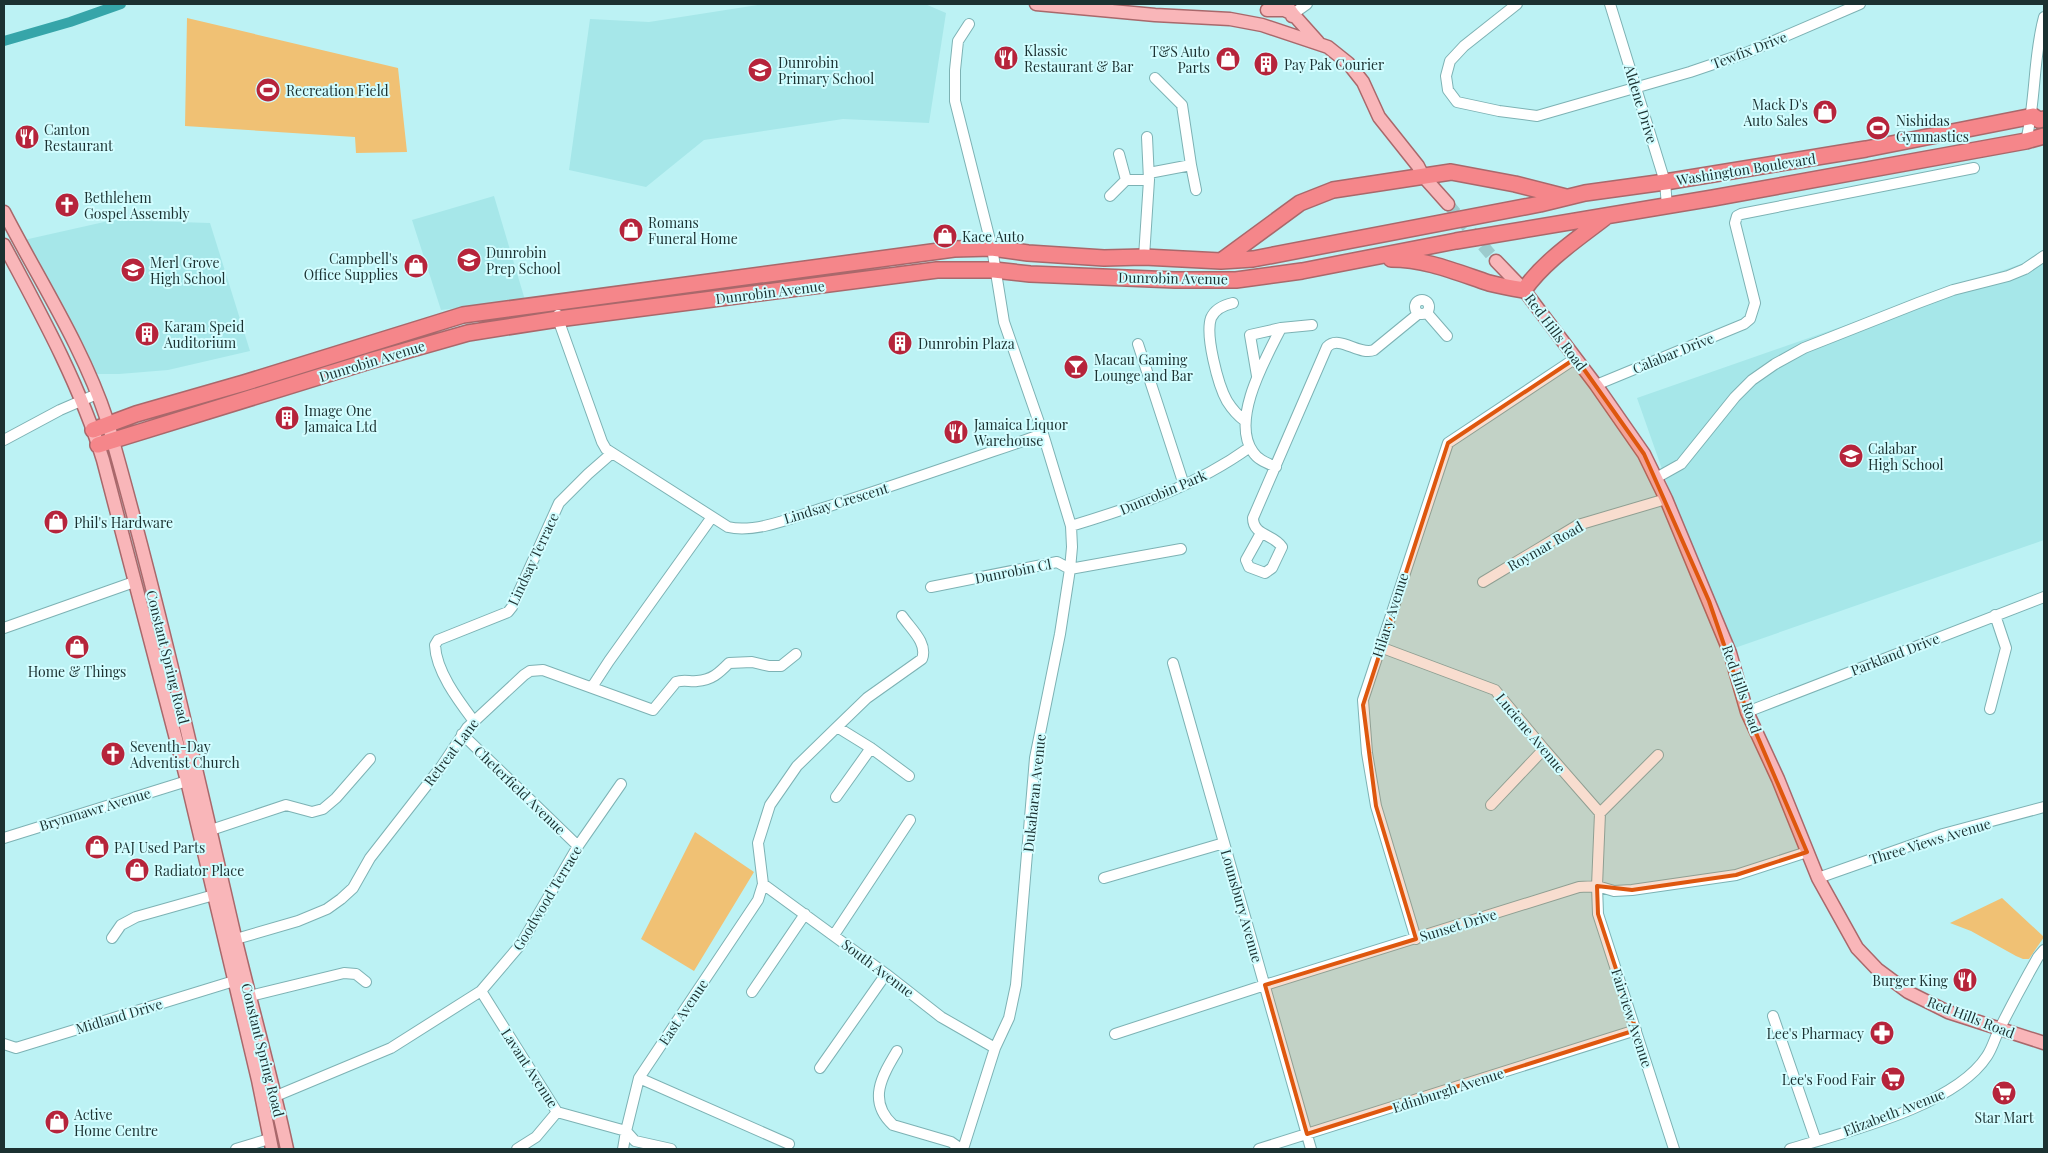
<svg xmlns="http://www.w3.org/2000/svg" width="2048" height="1153" font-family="'Playfair Display',serif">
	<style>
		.built { fill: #a6e7e9 }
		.green { fill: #f0c174 }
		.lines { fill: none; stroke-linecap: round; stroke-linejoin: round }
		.canal { stroke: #36a5a9; stroke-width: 10 }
		.major-tunnel { stroke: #9ccbcd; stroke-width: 12; stroke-dasharray: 12 6; stroke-linecap: butt }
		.minor-casing { stroke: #7db2b4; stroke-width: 12 }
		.major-casing { stroke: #a9686b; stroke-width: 15 }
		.highway-casing { stroke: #a9686b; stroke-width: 18 }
		.minor { stroke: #fff; stroke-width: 10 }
		.major { stroke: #f9b6b9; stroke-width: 12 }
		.highway { stroke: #f5868a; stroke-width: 15 }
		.marked { fill: #de570e; fill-opacity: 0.2; stroke: #de570e; stroke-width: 4; stroke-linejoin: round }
		.labels { text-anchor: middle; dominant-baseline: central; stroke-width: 4; stroke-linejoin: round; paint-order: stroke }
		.poi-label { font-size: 14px; fill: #1b3131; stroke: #d2fdff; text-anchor: start }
		.street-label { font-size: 14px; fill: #1b3131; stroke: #d2fdff }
	</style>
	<rect width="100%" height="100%" fill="#bcf2f4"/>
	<!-- built -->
	<path class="built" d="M764,4H925L946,13L929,123L843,119L704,140L646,187L569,170L590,19L649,22Z
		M494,196L525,300L441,310L412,220Z
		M113,220L210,223L250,351L168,370L119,374H96L24,240Z
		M2044,256V540L1726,651L1637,398Z"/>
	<!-- green -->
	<path class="green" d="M187,18L398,68L407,152L356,153L355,137L185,126Z
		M695,832L754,872L694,971L641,939Z
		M2002,898L2044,937L2029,959H2023L2016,956L1971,931L1950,923Z"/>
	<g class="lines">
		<!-- canal -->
		<path class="canal" d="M4,41L70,22L121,4"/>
		<!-- major-tunnel -->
		<path class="major-tunnel" d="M1448,204L1496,261"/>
		<defs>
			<path id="minor" d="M1517,4L1464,46L1450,61L1446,76L1448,90L1457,102L1499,111L1537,116L1690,72L1746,53L1860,4
				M1610,4L1665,182L1667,206
				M1293,14L1307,4
				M1155,78L1182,105L1191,165
				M2026,141C2036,100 2033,57 2044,17
				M1119,154L1126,180
				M1149,173L1191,165L1196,190
				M1110,196L1126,180H1149
				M1144,257L1149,180L1147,137
				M1415 307a7 7 0 1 1 14 0a7 7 0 1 1-14 0Z
				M1233,303C1224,305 1215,309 1211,318C1205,335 1218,385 1227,401C1232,409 1237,415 1245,421
				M1427,313L1447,336
				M558,315V319L602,442L606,449L728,527C756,534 796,516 823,508C897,485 970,459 1043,434
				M1138,344L1184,485
				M1257,376L1250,335L1281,328L1312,325
				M1596,385L1744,324L1750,319L1755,303L1735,223L1737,216L1741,214L1974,168
				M4,440L60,410L97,394
				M1276,467C1267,463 1258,460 1253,452C1230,420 1266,358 1281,328
				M1656,478L1681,464L1735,397L1752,380L1775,364L1804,348L1918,303L1953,290L2008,276L2025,269L2044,256
				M1071,526C1134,507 1196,486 1250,447
				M1261,533L1246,560L1249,567L1265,573L1272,568L1282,547C1274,534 1253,536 1253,518L1327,347C1339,334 1359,356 1374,350L1418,314
				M1483,582L1578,525L1666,499
				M931,587L1057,562L1070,569L1181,549
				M4,628L134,582
				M1380,647L1495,690L1544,749L1600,813L1597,886L1598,914L1674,1149
				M1173,663L1311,1149
				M592,687L609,661L712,517
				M1990,709L2006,648L1995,615
				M1747,712L2044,597
				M473,720C458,700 436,671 435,645L438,640L508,612L512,607L559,503L588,474L612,453
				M837,727L871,748L909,776
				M462,734L578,846
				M836,797L871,748
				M1491,805L1544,749
				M1600,813L1658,755
				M211,830L286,805L312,812L323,809L336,798L370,759
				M4,838L187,781
				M1104,878L1224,843
				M1818,878L1943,834L2044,807
				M763,884L886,974L941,1017L995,1048
				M834,935L910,820
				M112,938L121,925L136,917L214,895
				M236,939L298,921L327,909L341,899L353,888L370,858L441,767L467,728L524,675L530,671L543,670L653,710L676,682C684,679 690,682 697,681C712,680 719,673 729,663L752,662L769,666H781L796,654
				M1416,939L1376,806L1367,753L1363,700L1448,443L1576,358
				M481,991L557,1112L626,1131L635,1141L671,1149
				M752,992L805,914
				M250,996L344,973L356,974L366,982
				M1773,1016L1816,1141
				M1115,1034L1265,985L1579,887L1597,886L1614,891L1632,890L1736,875L1807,852
				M4,1044L16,1048L234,981
				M897,1051C882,1076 867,1101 893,1125L951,1142L961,1149
				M820,1068L886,974
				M639,1078L789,1144
				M276,1096L391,1048L481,991L521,944L578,846L621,784
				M236,1149L269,1139
				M517,1149L536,1137L557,1112
				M623,1149L626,1131L639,1078L758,900L763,884L758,843L770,805L797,766L837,727L867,698L922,659C928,643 911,629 902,616
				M963,1149L995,1048L1009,1018L1016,985L1035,758L1060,634L1070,569L1072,547L1071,526L1043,434L1004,322L992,248L955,101V70L958,41L969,24
				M1259,1149L1636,1030
				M1790,1149C1846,1132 1955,1106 1987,1056C1993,1047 1995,1037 2000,1028C2012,1004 2025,980 2038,957L2044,950"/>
			<path id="major" d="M1036,4L1155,15L1230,19L1262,25L1328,47L1348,63L1363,82L1379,117L1418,166L1423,176L1448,204
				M1286,4L1293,14L1318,42
				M1267,10H1284L1293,14L1292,16
				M4,212C39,280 83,347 107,420C156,591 195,764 235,937C252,1008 272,1078 287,1149
				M4,245C41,314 80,385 103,460L187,781L258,1080L272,1149
				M1496,261L1524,290L1596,385L1644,454L1666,499L1730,653L1747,712L1778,779L1818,878L1857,948L1877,969L1908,992L1948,1012L2044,1043"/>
			<path id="highway" d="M1391,259C1426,259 1456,272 1489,283C1500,286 1512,288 1524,290C1545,260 1579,238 1607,216
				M1221,261L1300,203L1333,190L1451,172L1515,184L1566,197
				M93,430L136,414L244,383L463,315L954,249L992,248L1028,253L1104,258L1144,257L1221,261L1253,259L1540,204L1585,193L1665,182L1866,149L2033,116L2039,120L2044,119
				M98,445L370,361L468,333L558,319L937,270H994L1030,274L1175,280H1236L1302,271L1456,241L1713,198L2026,141L2044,136"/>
		</defs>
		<!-- minor casing -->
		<use href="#minor" class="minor-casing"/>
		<!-- major casing -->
		<use href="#major" class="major-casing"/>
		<!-- highway casing -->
		<use href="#highway" class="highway-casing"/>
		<!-- minor -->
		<use href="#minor" class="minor"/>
		<!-- major -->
		<use href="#major" class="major"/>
		<!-- highway -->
		<use href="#highway" class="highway"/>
	</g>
	<!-- marked area -->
	<path class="marked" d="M1576,358L1644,454L1709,601L1747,712L1807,852L1736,875L1632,890L1597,886L1598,914L1636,1030L1307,1134L1265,985L1416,939L1376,806L1363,705L1448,443Z"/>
	<!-- icons -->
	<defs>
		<symbol id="restaurant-disc" viewBox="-11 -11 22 22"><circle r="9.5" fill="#b6243b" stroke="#d2fdff"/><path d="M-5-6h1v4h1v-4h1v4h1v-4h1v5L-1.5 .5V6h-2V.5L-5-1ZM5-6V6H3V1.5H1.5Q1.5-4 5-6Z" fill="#fff"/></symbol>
		<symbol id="shop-disc" viewBox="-11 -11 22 22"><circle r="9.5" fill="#b6243b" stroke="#d2fdff"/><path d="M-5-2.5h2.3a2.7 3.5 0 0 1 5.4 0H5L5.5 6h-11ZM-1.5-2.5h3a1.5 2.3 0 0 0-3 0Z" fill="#fff"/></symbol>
		<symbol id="building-disc" viewBox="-11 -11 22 22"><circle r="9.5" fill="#b6243b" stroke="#d2fdff"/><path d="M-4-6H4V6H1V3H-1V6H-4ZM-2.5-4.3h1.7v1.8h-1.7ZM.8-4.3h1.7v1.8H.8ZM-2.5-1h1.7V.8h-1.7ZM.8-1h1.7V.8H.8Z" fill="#fff"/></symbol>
		<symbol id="school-disc" viewBox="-11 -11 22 22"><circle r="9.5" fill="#b6243b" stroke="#d2fdff"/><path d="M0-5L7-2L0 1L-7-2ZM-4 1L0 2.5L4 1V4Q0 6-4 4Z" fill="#fff"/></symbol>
		<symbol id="stadium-disc" viewBox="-11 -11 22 22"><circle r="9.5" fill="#b6243b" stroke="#d2fdff"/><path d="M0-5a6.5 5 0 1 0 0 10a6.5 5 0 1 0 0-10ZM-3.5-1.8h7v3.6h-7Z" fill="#fff"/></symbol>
		<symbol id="church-disc" viewBox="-11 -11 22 22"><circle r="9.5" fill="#b6243b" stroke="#d2fdff"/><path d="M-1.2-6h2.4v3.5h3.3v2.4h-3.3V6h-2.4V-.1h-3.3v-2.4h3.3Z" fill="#fff"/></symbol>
		<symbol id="bar-disc" viewBox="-11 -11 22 22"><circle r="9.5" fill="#b6243b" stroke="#d2fdff"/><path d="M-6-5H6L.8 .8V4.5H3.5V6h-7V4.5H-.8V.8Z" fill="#fff"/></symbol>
		<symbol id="pharmacy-disc" viewBox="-11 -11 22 22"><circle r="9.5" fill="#b6243b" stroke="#d2fdff"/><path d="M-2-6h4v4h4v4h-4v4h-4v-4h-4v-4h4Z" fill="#fff"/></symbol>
		<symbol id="supermarket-disc" viewBox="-11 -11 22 22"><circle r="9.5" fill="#b6243b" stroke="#d2fdff"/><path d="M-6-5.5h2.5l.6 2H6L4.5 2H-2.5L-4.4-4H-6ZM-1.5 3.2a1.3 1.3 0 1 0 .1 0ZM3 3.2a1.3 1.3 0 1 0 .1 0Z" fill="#fff"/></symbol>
	</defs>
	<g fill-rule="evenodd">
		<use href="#restaurant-disc" x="992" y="44" width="28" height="28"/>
		<use href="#shop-disc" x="1214" y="45" width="28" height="28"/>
		<use href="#building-disc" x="1252" y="50" width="28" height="28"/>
		<use href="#school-disc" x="746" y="56" width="28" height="28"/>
		<use href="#stadium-disc" x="254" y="76" width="28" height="28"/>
		<use href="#shop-disc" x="1811" y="98" width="28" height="28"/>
		<use href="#stadium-disc" x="1864" y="114" width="28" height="28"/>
		<use href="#restaurant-disc" x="13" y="123" width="28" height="28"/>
		<use href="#church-disc" x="53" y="191" width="28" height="28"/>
		<use href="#shop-disc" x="617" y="216" width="28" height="28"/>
		<use href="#shop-disc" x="931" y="222" width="28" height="28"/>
		<use href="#school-disc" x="455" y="246" width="28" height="28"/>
		<use href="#shop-disc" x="402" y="252" width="28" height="28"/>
		<use href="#school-disc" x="119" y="256" width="28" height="28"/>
		<use href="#building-disc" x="133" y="320" width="28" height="28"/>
		<use href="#building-disc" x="886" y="329" width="28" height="28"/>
		<use href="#bar-disc" x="1062" y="353" width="28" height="28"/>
		<use href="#building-disc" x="273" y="404" width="28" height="28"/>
		<use href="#restaurant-disc" x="942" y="418" width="28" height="28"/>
		<use href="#school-disc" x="1837" y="442" width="28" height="28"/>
		<use href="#shop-disc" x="42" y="508" width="28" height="28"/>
		<use href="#shop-disc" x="63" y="633" width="28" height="28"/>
		<use href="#church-disc" x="99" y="740" width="28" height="28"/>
		<use href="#shop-disc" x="83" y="833" width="28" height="28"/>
		<use href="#shop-disc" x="123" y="856" width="28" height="28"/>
		<use href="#restaurant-disc" x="1951" y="966" width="28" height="28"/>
		<use href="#pharmacy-disc" x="1868" y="1019" width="28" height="28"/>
		<use href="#supermarket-disc" x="1879" y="1065" width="28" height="28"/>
		<use href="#supermarket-disc" x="1990" y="1079" width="28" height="28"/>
		<use href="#shop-disc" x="43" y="1108" width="28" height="28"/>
	</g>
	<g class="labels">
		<!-- poi labels -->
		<g class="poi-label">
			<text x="1024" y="50">Klassic<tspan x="1024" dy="16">Restaurant &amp; Bar</tspan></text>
			<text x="1210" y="51" text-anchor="end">T&amp;S Auto<tspan x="1210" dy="16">Parts</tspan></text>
			<text x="778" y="62">Dunrobin<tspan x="778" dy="16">Primary School</tspan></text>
			<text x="1284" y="64">Pay Pak Courier</text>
			<text x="286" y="90">Recreation Field</text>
			<text x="1808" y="104" text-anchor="end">Mack D's<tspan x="1808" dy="16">Auto Sales</tspan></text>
			<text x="1896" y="120">Nishidas<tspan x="1896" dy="16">Gymnastics</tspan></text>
			<text x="44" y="129">Canton<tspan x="44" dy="16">Restaurant</tspan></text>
			<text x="84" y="197">Bethlehem<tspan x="84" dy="16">Gospel Assembly</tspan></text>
			<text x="648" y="222">Romans<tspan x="648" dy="16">Funeral Home</tspan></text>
			<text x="962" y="236">Kace Auto</text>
			<text x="486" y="252">Dunrobin<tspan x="486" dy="16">Prep School</tspan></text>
			<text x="398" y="258" text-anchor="end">Campbell's<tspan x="398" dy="16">Office Supplies</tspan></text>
			<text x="150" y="262">Merl Grove<tspan x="150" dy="16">High School</tspan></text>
			<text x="164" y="326">Karam Speid<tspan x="164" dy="16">Auditorium</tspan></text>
			<text x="918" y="343">Dunrobin Plaza</text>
			<text x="1094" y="359">Macau Gaming<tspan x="1094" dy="16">Lounge and Bar</tspan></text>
			<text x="304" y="410">Image One<tspan x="304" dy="16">Jamaica Ltd</tspan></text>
			<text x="974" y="424">Jamaica Liquor<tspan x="974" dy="16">Warehouse</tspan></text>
			<text x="1868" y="448">Calabar<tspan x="1868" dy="16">High School</tspan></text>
			<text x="74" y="522">Phil's Hardware</text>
			<text x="77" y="671" text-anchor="middle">Home &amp; Things</text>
			<text x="130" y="746">Seventh-Day<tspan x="130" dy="16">Adventist Church</tspan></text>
			<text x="114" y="847">PAJ Used Parts</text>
			<text x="154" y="870">Radiator Place</text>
			<text x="1948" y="980" text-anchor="end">Burger King</text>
			<text x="1864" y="1033" text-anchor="end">Lee's Pharmacy</text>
			<text x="1876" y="1079" text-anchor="end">Lee's Food Fair</text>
			<text x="74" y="1114">Active<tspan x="74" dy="16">Home Centre</tspan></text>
			<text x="2004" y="1117" text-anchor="middle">Star Mart</text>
		</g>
		<!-- street labels -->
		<g class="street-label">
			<text transform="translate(1749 50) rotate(-21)">Tewfix Drive</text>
			<text transform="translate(1641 104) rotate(73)">Aldene Drive</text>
			<text transform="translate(1746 169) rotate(-9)">Washington Boulevard</text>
			<text transform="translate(1173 278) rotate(1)">Dunrobin Avenue</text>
			<text transform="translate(770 292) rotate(-7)">Dunrobin Avenue</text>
			<text transform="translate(1556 332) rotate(53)">Red Hills Road</text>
			<text transform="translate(1673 353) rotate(-22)">Calabar Drive</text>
			<text transform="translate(372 361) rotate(-17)">Dunrobin Avenue</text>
			<text transform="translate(1163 492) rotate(-23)">Dunrobin Park</text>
			<text transform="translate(836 503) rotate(-17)">Lindsay Crescent</text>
			<text transform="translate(1545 546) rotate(-30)">Roymar Road</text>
			<text transform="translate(533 559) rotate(-65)">Lindsay Terrace</text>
			<text transform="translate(1013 571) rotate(-11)">Dunrobin Cl</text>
			<text transform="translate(1390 615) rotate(-72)">Hilary Avenue</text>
			<text transform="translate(1895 654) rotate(-21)">Parkland Drive</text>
			<text transform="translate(168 657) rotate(76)">Constant Spring Road</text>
			<text transform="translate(1742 689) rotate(71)">Red Hills Road</text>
			<text transform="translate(1531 733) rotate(50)">Luciene Avenue</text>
			<text transform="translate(451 752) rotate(-53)">Retreat Lane</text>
			<text transform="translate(520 790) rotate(44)">Cheterfield Avenue</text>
			<text transform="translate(1034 793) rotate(-84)">Dukaharan Avenue</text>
			<text transform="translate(95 809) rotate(-17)">Brynmawr Avenue</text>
			<text transform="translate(1930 841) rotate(-17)">Three Views Avenue</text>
			<text transform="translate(547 898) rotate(-59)">Goodwood Terrace</text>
			<text transform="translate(1242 906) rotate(74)">Lounsbury Avenue</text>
			<text transform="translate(1458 925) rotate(-17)">Sunset Drive</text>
			<text transform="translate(878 968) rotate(37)">South Avenue</text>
			<text transform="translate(683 1012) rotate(-56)">East Avenue</text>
			<text transform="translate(119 1016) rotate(-17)">Midland Drive</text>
			<text transform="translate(1971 1017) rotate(21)">Red Hills Road</text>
			<text transform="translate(1632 1018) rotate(72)">Fairview Avenue</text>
			<text transform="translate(263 1050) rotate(76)">Constant Spring Road</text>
			<text transform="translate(530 1068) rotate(57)">Lavant Avenue</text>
			<text transform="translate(1448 1090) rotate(-18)">Edinburgh Avenue</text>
			<text transform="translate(1894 1112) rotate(-21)">Elizabeth Avenue</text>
		</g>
	</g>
	<!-- border -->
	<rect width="2048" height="1153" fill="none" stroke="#1b3131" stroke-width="10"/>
</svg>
